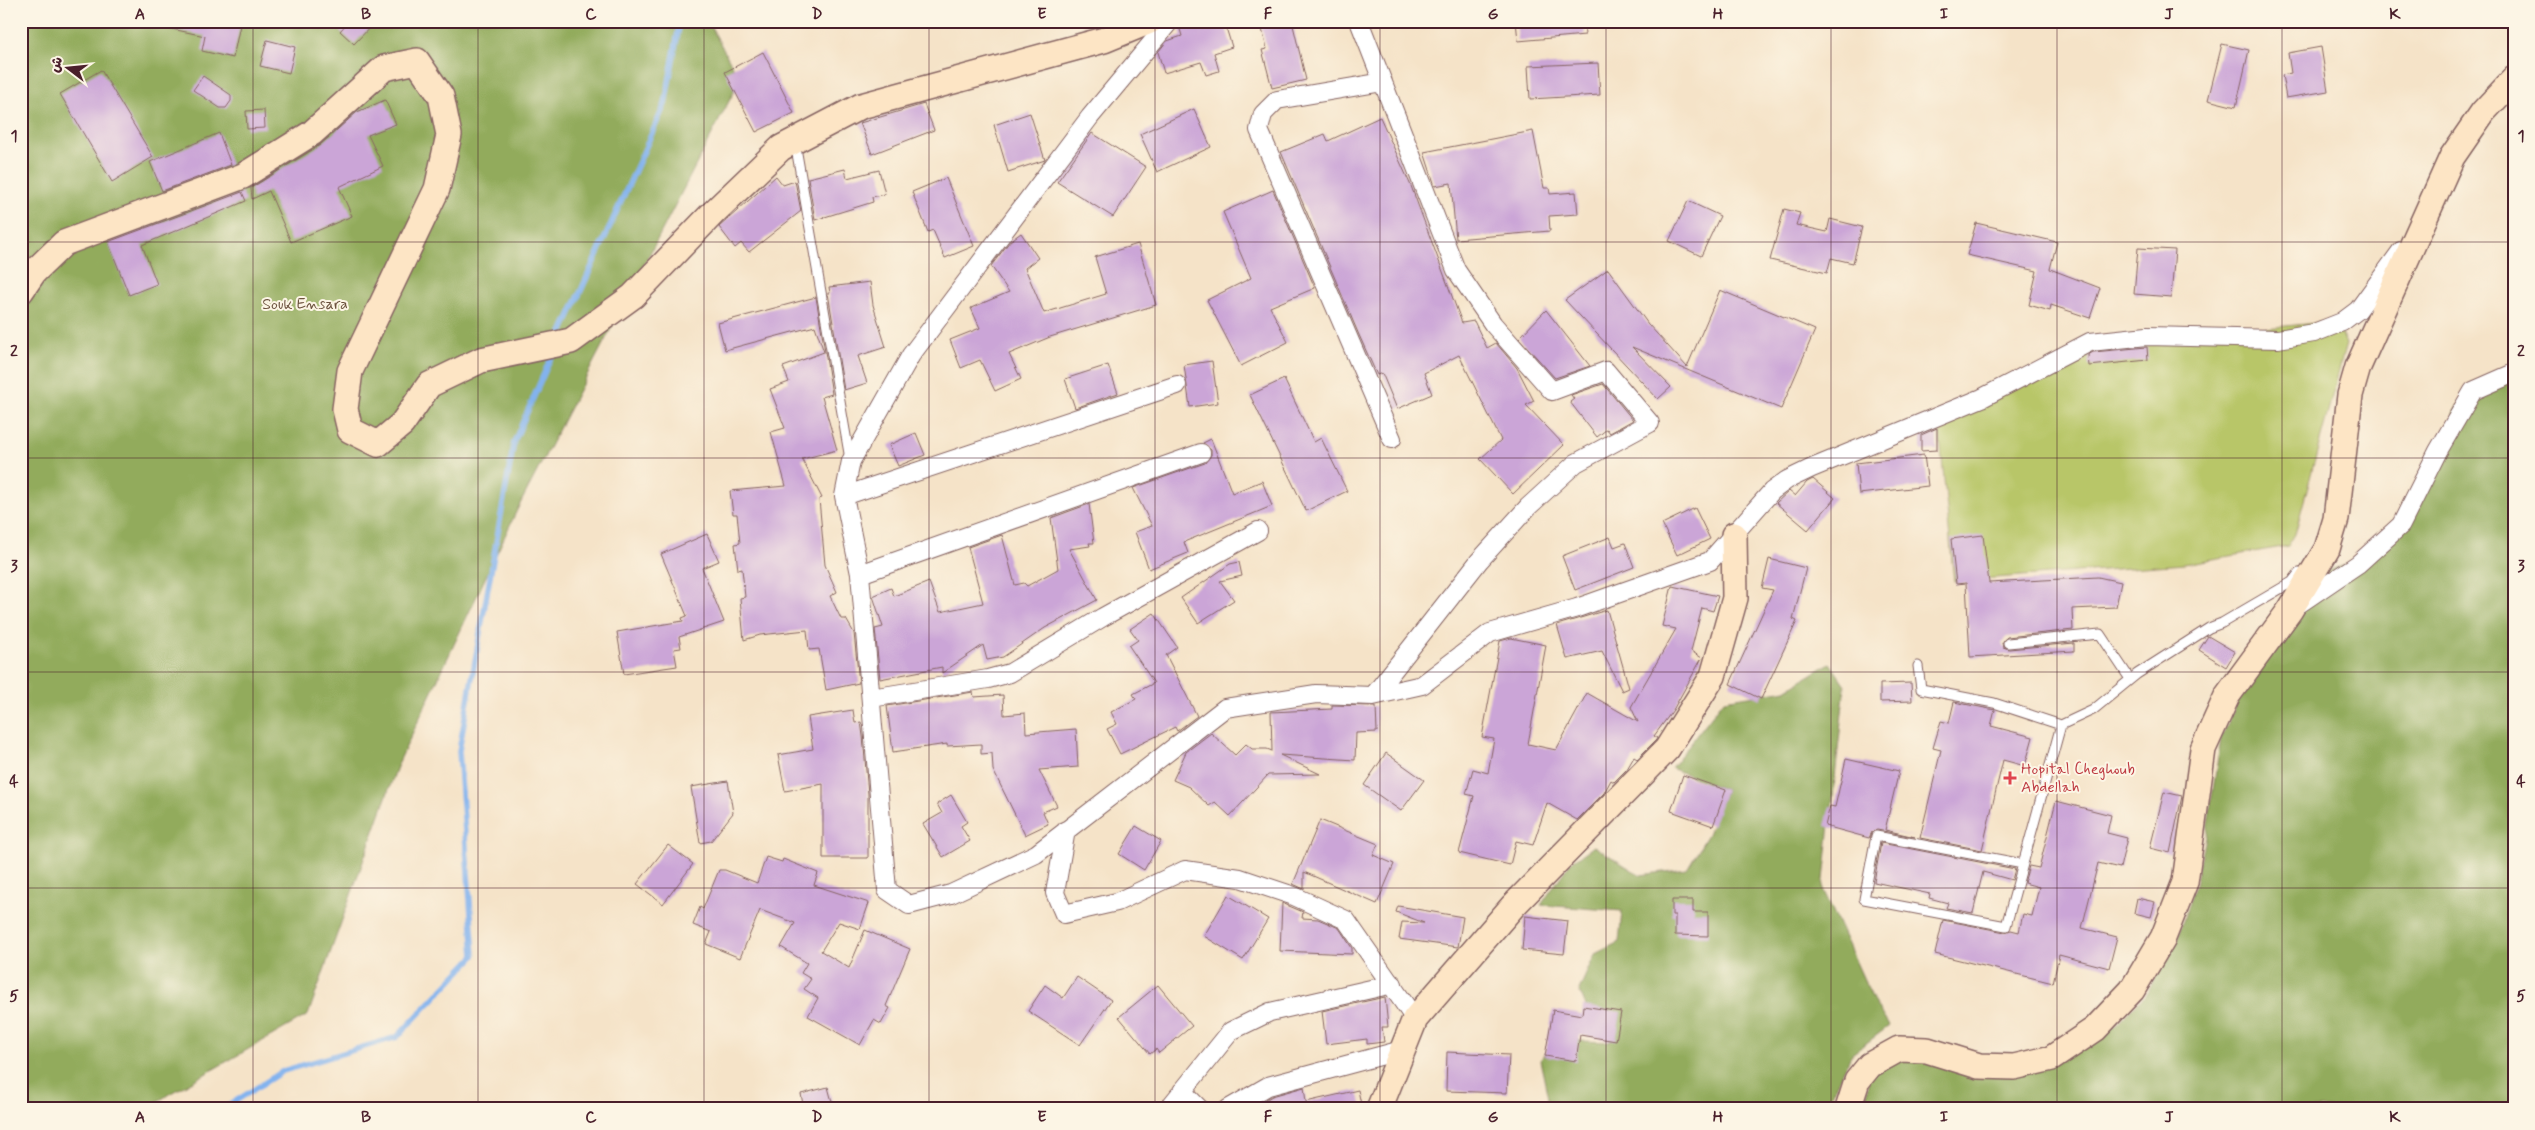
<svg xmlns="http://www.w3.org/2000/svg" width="2535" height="1130" font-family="Mynerve,'Playpen Sans Arabic',sans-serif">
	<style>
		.green { fill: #b8c668; stroke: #81724a }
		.forest { fill: #92ab5c; stroke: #6e6544 }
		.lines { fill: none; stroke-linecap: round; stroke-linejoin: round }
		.stream { stroke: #83b3ee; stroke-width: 5.5 }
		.building { fill: #cba5d7 }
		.lane-casing { stroke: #866462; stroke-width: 11 }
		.street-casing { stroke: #866462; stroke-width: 20 }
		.secondary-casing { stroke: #866462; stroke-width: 28 }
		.lane { stroke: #fff; stroke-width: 9 }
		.street { stroke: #fff; stroke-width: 18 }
		.secondary { stroke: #fde5c5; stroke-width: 25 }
		.grid { fill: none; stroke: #4a1f2b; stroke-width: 1; stroke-opacity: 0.55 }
		.health-dot { fill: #e0444e; stroke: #fcf5e5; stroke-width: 2 }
		.labels { text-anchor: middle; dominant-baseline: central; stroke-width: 4; stroke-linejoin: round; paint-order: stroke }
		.park-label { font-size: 16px; fill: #6b513d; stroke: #fcf5e5 }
		.health-label { font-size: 16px; fill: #be3a42; stroke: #fcf5e5; text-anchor: start }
		.neatline { fill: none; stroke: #4a1f2b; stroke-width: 2 }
		.grid-label { font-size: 16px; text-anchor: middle; font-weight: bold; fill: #4a1f2b }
	</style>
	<rect width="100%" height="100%" fill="#fcf5e5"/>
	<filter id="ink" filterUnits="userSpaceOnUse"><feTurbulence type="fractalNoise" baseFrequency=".02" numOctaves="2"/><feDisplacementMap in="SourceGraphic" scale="10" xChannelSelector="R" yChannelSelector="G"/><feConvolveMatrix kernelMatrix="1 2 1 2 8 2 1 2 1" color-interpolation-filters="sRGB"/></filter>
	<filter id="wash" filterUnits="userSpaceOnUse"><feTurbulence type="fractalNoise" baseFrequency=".0096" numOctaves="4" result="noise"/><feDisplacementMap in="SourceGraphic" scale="20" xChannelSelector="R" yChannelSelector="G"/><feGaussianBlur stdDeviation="1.12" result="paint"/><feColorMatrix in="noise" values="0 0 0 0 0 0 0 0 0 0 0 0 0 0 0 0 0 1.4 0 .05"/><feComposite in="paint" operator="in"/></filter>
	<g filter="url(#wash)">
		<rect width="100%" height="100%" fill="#f5e3c8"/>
		<!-- green -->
		<path class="green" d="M2336,321L2346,344L2295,534L2288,546L2184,564L1954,581L1938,418L2096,345Z"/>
		<!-- forest -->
		<path class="forest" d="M21,21H708L740,80L518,508L398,764L308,1015L144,1109H21Z
			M2514,370V1109H1864L1869,1076L1909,1049L2013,1070L2115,1026L2147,993L2178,936L2195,884L2205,842L2221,738L2244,688L2321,572L2365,560L2418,511L2457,406Z
			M1830,663L1845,685L1823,889L1875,1004L1889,1026L1852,1054L1830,1097L1832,1109H1546L1548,1098L1540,1060L1558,1040L1610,1042L1616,1013L1587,1009L1579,990L1595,954L1619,942L1622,911L1541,905L1570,863L1594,846L1640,875L1687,869L1708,834L1726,790L1671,768L1724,700L1786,690Z"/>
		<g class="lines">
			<!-- stream -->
			<path class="stream" d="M561,335L665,104L680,21
				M223,1109L283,1071L397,1037L474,956L459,751L514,442L553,353"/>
		</g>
		<g id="blocks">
			<!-- building -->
			<path class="building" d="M168,21H223L240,25L233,58L202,51L205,36L167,28Z
				M349,21H376L354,44L340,31Z
				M1193,21H1224L1232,47L1214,53L1219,71L1206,75L1201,62L1164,73L1158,52L1167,41L1182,36L1179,26Z
				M1260,21H1292L1306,80L1272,88L1262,50L1267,49Z
				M1516,21H1584L1585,35L1518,41Z
				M267,40L295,47L289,73L260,66Z
				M2222,44L2249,50L2236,107L2208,100Z
				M2321,47L2328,91L2286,98L2282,75L2291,73L2288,53Z
				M763,52L794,113L756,132L725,72Z
				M1598,63L1600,95L1530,99L1528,66Z
				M101,70L153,157L112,182L60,94Z
				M203,76L231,95V101L226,108H220L193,90Z
				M385,100L396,124L368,135L383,166L339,187L352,216L291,242L269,191L252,199L251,188L320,145L357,112Z
				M924,104L934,130L872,154L860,123Z
				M1194,109L1211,147L1157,172L1140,134Z
				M264,110L265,128L247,129L246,111Z
				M1030,113L1045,160L1008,172L994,125Z
				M1380,117L1411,186L1462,323L1474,321L1487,348L1496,343L1517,368L1534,401L1526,405L1564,445L1513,494L1480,459L1501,440L1459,355L1424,373L1432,394L1397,409L1382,373L1377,375L1359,335L1281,152L1325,134L1328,141Z
				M1533,131L1544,188H1549L1550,194L1576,192L1578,214L1549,216L1550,231L1456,239L1451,183L1435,186L1424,152Z
				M219,133L231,165L162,191L150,162Z
				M1092,133L1146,167L1113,217L1057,182Z
				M845,169L847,178L879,170L885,194L872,197L873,202L815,220L808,178Z
				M776,176L783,185L795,181L801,211L749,252L741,243L735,248L719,227Z
				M946,178L974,246L945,258L933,230L928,232L912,192Z
				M1273,190L1315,288L1270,307L1288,342L1241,366L1207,300L1251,278L1223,212Z
				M242,192L246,201L142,245L157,284L129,295L108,242Z
				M1688,201L1720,216L1701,256L1669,241Z
				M1784,209L1800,213L1796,225L1827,232L1830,219L1862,227L1853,263L1831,258L1827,273L1770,260Z
				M1976,223L2057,242L2050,269L2100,288L2090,318L2051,305L2050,311L2029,305L2037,271L1967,255Z
				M1021,233L1038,258L1025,268L1044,313L1106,294L1095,257L1138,244L1156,305L1050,337L1009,354L1021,379L995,391L980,360L961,368L950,340L980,328L971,308L1009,292L991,266L1010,241Z
				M2138,248L2175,250L2171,297L2134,294Z
				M1608,269L1648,324L1687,367L1720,290L1815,330L1781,409L1632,347L1671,387L1658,399L1565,300Z
				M870,282L873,305L886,347L858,356L867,383L844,390L828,293H830L829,287Z
				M816,297L832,394L822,397L837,450L802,459L822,498L819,499L825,565L837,592L830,596L841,619H846L854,633L859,683L826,690L819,649L809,650L807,630L760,635L744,640L740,598L745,597L742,569L738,570L735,544L740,543L737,514H733L730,491L786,486L771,432L785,428L770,389L789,382L783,367L824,352L815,326L725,350L718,323Z
				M1546,310L1590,366L1555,378L1519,338Z
				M2147,347L2148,360L2089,366L2088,355L2093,352Z
				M1212,361L1218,403L1190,407L1184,365Z
				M1108,365L1118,393L1075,408L1065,379Z
				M1284,379L1314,442L1321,438L1347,491L1306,511L1250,395Z
				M1603,384L1633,420L1610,433L1607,429L1597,437L1570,402L1574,399L1571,395Z
				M1937,428V450L1921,451V435Z
				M916,433L925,455L898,466L889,445Z
				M1211,439L1232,493L1262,481L1272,506L1184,542L1188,553L1149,569L1135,532L1152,526L1133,488L1205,463L1211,455V450L1203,443Z
				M1924,455L1928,486L1859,494L1856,463Z
				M1813,479L1835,498L1808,530L1776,503L1789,491L1795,496L1807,482Z
				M1089,504L1094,543H1089L1090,546L1069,549L1097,600L1045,628L1003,657L987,660L983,645L942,673V667L880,679L875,629L883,627L873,596L891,588L894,596L929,582L940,612L983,603L968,547L1002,535L1015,585L1024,583L1027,586L1058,569L1051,518Z
				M1695,508L1710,539L1677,555L1662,524Z
				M707,534L719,561L702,568L724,622L679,637L681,648L674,649L677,666L624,674L617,632L683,621L682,618L687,616L661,554Z
				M1983,535L1989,583L2098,577L2121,582L2116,607L2072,609L2073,630L2007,637L2002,643L2003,647L2009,649L2074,643V651L1970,657L1966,583L1956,584L1951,539Z
				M1610,537L1614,547L1625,543L1634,567L1575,590L1562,556Z
				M1769,559L1806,568L1793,619L1797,621L1761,699L1730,684L1773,590L1762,588Z
				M1239,562L1242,576L1220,581L1234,600L1198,623L1181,598L1230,564Z
				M1672,586L1718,596L1713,611L1702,608L1691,651L1702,658L1673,710L1654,736L1657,738L1656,740L1637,759L1634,757L1627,769L1614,782L1611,780L1604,793L1577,820L1547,803L1533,845L1516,841L1510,865L1459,853L1474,796L1466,794L1473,769L1488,773L1494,739L1482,737L1500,641L1511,638L1546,645L1528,744L1556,750L1587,693L1638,722L1631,707L1676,629L1662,626Z
				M1607,610L1629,688L1622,691L1602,651L1567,659L1557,625Z
				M1154,613L1177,647L1166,655L1197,716L1177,731L1175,727L1120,754L1107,729L1117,724L1111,712L1136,699L1133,694L1154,683L1129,646L1138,640L1130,629Z
				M2208,636L2235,652L2226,667L2199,650Z
				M1911,683L1912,701L1880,702V684Z
				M973,692L974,697L1003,695L1004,715L1025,713L1026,733L1076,729L1078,767L1039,770L1057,806L1043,812L1048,824L1025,835L993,770L992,753L981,754V744L947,746V744L893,752L887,706Z
				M1954,702L1995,710L1991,726L2033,737L2025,766L2003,760L1982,850L1920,838L1941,750L1933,748L1941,721L1949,723Z
				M1332,705L1376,706L1377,732L1356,733L1355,760L1280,755L1320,774L1268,775L1230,816L1215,802L1209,806L1189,787L1173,780L1186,752L1211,733L1235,755L1246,744L1252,749H1267L1272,751L1271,712L1332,709Z
				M853,710L855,723L861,722L863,736L868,794V858H823V784L785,791L778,755L813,749L808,717Z
				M1386,753L1424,780L1401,811L1364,785Z
				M1846,759L1899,771L1885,830L1915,837L1877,830L1872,832L1869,838L1825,826L1830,806L1835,807Z
				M1683,775L1726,790L1713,826L1671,811Z
				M728,781L733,813L711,841L700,843L691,787Z
				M2164,792L2182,796L2170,853L2150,848Z
				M951,795L967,822L961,826L970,841L943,857L923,824L942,813L937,804Z
				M2056,801L2111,815L2107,833L2127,838L2120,868L2098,863L2082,928L2117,937L2109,968L2059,955L2053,983L1935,954L1943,920L2005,932L2011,930L2019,932L2023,914L2032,916L2039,887L2024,883L2029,866L2039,868Z
				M1320,820L1378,844L1373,855L1394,864L1377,904L1304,872V889L1293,884Z
				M1136,826L1161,841L1144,870L1119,854Z
				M1881,843L2015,869L2012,880L1983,872L1973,913L1946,908L1948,903L1929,898L1930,894L1874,882Z
				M668,845L693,864L663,904L637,884Z
				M766,857L782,862L783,859L818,873L814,885L869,903L860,929L839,922L821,951L849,968L865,930L910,949L886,1006L890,1008L881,1024L874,1020L860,1045L808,1016L818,998L804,989L811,979L801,973L807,963L781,947L795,923L760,910L740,958L706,944L711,932L693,925L700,907L703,909L719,870H725L757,883Z
				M1228,895L1268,919L1243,960L1204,936Z
				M2137,898L2155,902L2151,917L2134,913Z
				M1672,900H1693V912H1708V936L1675,935V915H1672Z
				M1282,903L1303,912L1302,918L1318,919L1339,928L1352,948V954L1280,951Z
				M1398,906L1463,917L1458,947L1399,939L1402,922L1424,923L1396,912Z
				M1525,916L1568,921L1564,954L1522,950Z
				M1077,977L1111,1000L1080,1045L1028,1011L1045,985L1063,998Z
				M1158,985L1192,1026L1159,1053L1156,1049L1150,1054L1119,1017Z
				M1385,997L1388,1027H1382L1384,1042L1367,1044V1039L1326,1044L1322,1011Z
				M1583,1006L1621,1012L1616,1041L1580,1035L1576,1061L1545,1056L1553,1010L1582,1015Z
				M1447,1052L1509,1055L1507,1093L1446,1091Z
				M828,1087L834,1109H804L801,1094Z
				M1304,1087L1306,1102L1358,1090L1362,1109H1265L1264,1101L1272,1096Z"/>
		</g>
	</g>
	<g filter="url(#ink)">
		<use href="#blocks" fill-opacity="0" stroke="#866462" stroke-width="1"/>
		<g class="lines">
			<defs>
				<path id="lane" d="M795,142L850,459
					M2008,643L2100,634L2130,679
					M1918,666L1921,689L1994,703L2061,725
					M2023,864L1876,836L1864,899L2006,926L2061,725L2093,710L2137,674L2209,628L2222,623L2292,582L2299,573"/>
				<path id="street" d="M1170,21L1090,117L911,355L851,461L844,496L860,574L887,890L909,905L951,894L1036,854L1225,708L1316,694L1373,696L1422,685L1490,633L1577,608L1710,561L1772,491L1787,480L1812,468L1982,398L2090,342L2147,336L2278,339L2314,333L2342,322L2358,310L2401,251
					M1359,21L1456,270L1493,324L1552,391L1606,371L1650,423L1576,463L1528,507L1479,561L1373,696
					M1383,82L1277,100L1263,114L1259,130L1392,439
					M844,496L1177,385
					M860,574L1201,453
					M2296,606L2358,564L2401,525L2438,451L2473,391L2514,373
					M871,698L988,679L1010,673L1103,617L1258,531
					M1066,830L1055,893L1064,914L1117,902L1185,870L1240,878L1294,896L1346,920L1415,1019
					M1182,1091L1200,1109
					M1168,1109L1231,1031L1270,1012L1393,984
					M1228,1109L1268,1086L1402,1050"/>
				<path id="secondary" d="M21,291L34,272L64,243L243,176L312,133L384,68L417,61L441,96L449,135L437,189L350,371L345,409L350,430L378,444L402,424L429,385L481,360L571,341L633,296L712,214L781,148L861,106L1104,40L1150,21
					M1379,1109L1415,1019L1513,906L1667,749L1713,676L1735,598L1734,535
					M1848,1109L1857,1081L1870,1065L1899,1049L1927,1050L1979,1066L2014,1067L2052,1058L2095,1029L2132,990L2163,938L2185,882L2203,749L2227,696L2290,610L2327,549L2336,519L2350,395L2358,367L2452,157L2483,112L2514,79"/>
			</defs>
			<!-- lane casing -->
			<use href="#lane" class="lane-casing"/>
			<!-- street casing -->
			<use href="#street" class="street-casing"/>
			<!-- secondary casing -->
			<use href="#secondary" class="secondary-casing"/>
			<!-- lane -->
			<use href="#lane" class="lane"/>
			<!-- street -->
			<use href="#street" class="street"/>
			<!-- secondary -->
			<use href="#secondary" class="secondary"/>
		</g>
	</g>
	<!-- grid -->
	<path class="grid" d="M253,21V1109M478,21V1109M704,21V1109M929,21V1109M1155,21V1109M1380,21V1109M1606,21V1109M1831,21V1109M2057,21V1109M2282,21V1109M21,242H2514M21,458H2514M21,672H2514M21,888H2514"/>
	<!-- markers -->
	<path class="health-dot" d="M2007.5 770.5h5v5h5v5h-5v5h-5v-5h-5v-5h5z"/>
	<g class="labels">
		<!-- park labels -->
		<g class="park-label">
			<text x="305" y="304">Souk Ensara</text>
		</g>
		<!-- health labels -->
		<g class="health-label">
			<text x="2021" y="769">Hopital Cheghoub<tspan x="2021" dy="18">Abdellah</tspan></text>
		</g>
	</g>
	<!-- margin -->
	<rect width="2535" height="1130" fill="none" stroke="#fcf5e5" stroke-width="55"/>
	<!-- north arrow -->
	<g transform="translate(68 68) rotate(286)" stroke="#fcf5e5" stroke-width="4" paint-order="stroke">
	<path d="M0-4L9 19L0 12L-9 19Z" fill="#4a1f2b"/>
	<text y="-8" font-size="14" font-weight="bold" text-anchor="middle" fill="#4a1f2b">ش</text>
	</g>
	<rect x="28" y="28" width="2480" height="1074" class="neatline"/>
	<g class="grid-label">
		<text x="140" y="19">A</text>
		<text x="366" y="19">B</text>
		<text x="591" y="19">C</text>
		<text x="817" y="19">D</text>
		<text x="1042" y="19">E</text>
		<text x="1268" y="19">F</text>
		<text x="1493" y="19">G</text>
		<text x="1718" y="19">H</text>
		<text x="1944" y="19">I</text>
		<text x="2169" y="19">J</text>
		<text x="2395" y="19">K</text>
		<text x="14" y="141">1</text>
		<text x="2521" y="141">1</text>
		<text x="14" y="356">2</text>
		<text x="2521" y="356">2</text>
		<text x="14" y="571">3</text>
		<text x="2521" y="571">3</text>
		<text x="14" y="786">4</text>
		<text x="2521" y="786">4</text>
		<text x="14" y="1001">5</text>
		<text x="2521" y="1001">5</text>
		<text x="140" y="1122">A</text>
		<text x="366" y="1122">B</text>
		<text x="591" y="1122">C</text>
		<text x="817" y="1122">D</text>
		<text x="1042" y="1122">E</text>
		<text x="1268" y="1122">F</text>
		<text x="1493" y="1122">G</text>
		<text x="1718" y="1122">H</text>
		<text x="1944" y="1122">I</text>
		<text x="2169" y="1122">J</text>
		<text x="2395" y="1122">K</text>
	</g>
</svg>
